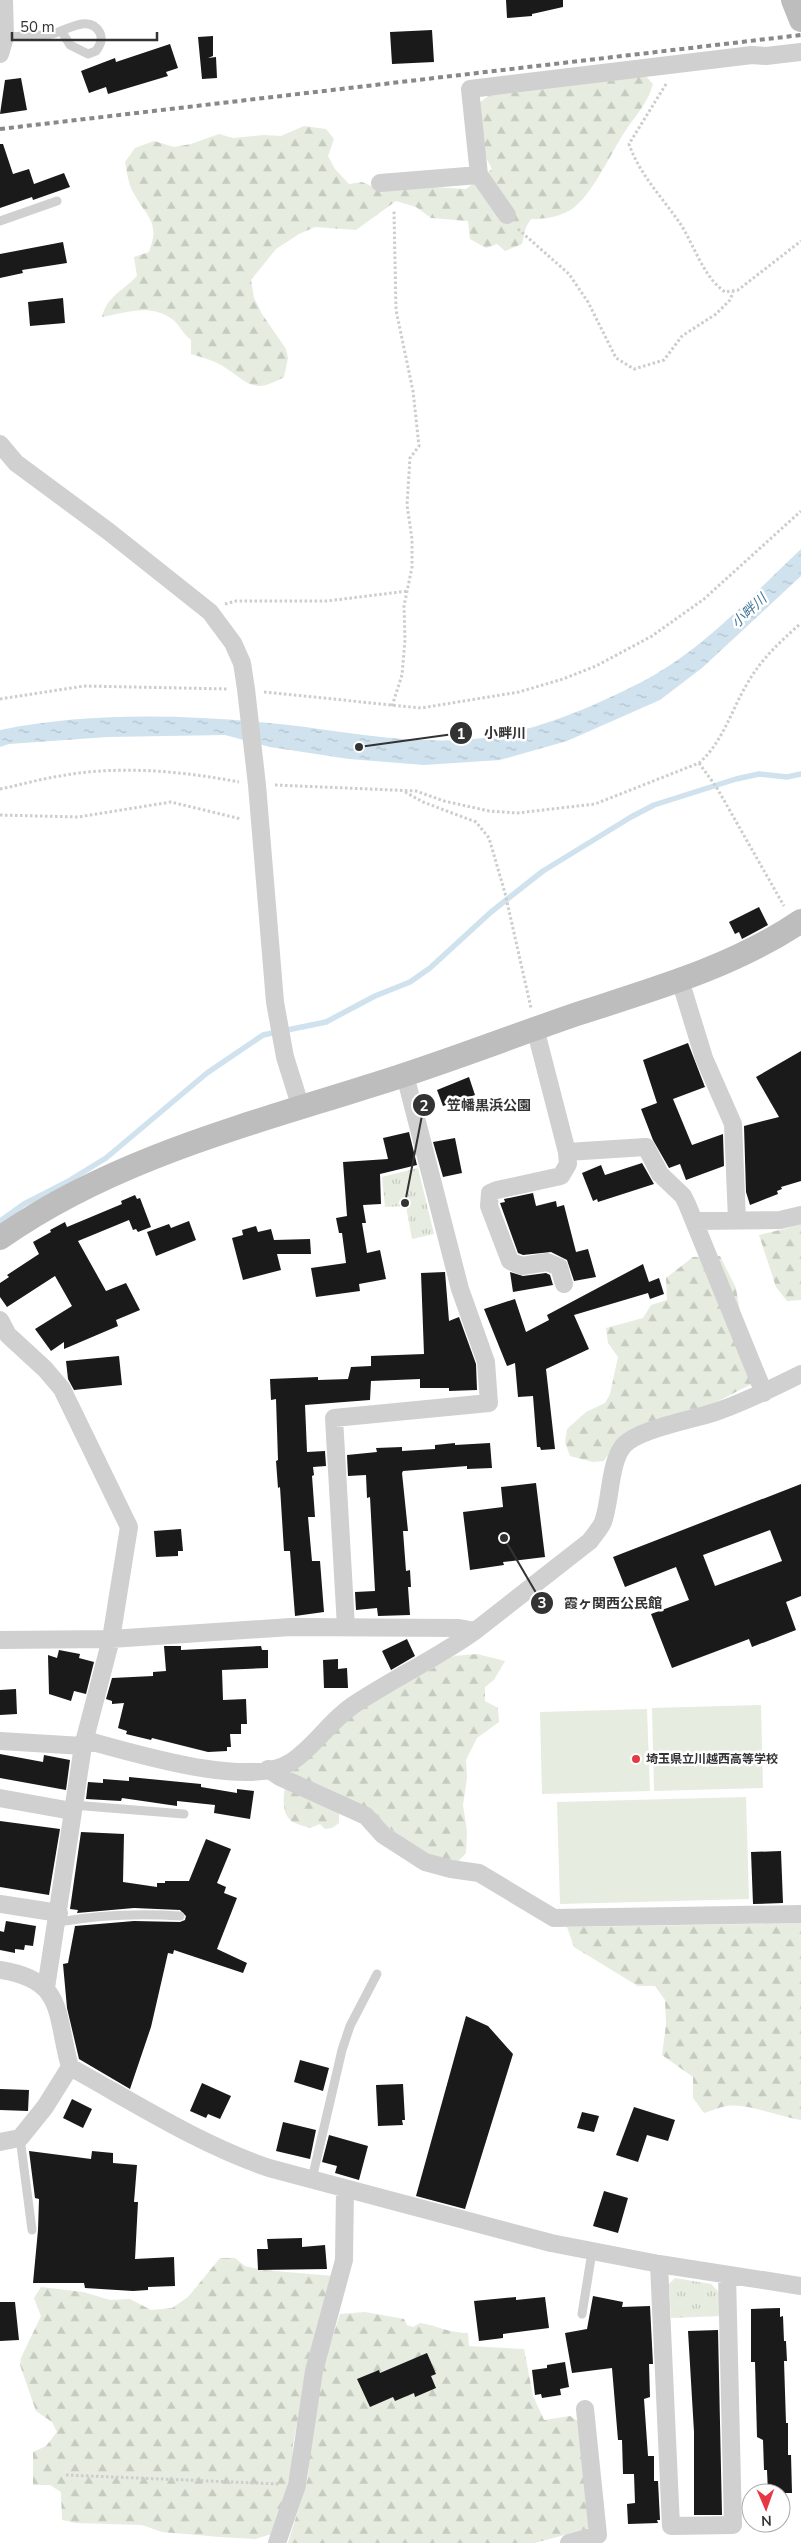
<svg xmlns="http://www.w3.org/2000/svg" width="801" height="2543" font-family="'Nunito Sans','Noto Sans JP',sans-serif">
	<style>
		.grass { fill: url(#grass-tufts) }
		.forest { fill: url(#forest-firs) }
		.pitch { fill: #e6ecdf }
		.water { fill: url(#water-ripples) }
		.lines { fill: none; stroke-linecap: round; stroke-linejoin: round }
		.stream { stroke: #cfe2ee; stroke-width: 5.5 }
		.building { fill: #1a1a1a; fill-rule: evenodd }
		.path { stroke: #cdcdcd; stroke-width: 3; stroke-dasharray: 2.5 2.5; stroke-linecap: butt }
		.lane { stroke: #d0d0d0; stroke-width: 9 }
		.street { stroke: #d0d0d0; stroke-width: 18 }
		.secondary { stroke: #bdbdbd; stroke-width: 24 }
		.rail { stroke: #888; stroke-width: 4; stroke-dasharray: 5 4; stroke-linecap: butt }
		.poi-dot { fill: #e63946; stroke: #fff; stroke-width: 2 }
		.labels { text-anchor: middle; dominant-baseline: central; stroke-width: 5; stroke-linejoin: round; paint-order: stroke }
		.poi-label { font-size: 12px; font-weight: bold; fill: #333; stroke: #fff; text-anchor: start }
		.water-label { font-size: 14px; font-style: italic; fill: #3f7597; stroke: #fff }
		.leader { fill: none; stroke: #333; stroke-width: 2 }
		.callout-dot { fill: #333; stroke: #fff; stroke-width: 2 }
		.mark-label { font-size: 15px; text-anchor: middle; font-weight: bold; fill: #fff }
		.callout-label { font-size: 14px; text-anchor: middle; font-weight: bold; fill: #333; stroke: #fff; stroke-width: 5; stroke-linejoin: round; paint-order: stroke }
	</style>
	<defs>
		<pattern id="grass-tufts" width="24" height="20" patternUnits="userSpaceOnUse" patternTransform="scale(1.25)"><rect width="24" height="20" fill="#e6ecdf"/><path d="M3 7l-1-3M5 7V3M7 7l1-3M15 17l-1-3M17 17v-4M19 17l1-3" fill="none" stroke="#c6cbc0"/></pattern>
		<pattern id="forest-firs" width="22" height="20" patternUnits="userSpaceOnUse" patternTransform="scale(1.25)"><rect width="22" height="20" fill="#e6ecdf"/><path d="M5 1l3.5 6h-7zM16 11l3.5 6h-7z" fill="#c6cbc0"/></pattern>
		<pattern id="water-ripples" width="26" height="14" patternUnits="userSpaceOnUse" patternTransform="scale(1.25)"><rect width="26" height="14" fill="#cfe2ee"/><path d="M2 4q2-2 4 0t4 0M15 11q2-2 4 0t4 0" fill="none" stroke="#b2c2cd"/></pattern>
	</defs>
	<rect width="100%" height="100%" fill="#fff"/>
	<!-- grass -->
	<path class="grass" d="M418,1168L434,1234L412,1239L406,1206L385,1207L382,1177Z
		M675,2278L711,2284L719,2292L720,2316L671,2318L669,2284Z"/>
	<!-- forest -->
	<path class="forest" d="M643,73L653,84C647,105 633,118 622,136C609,157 591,196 572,209C559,217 546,219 531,219L526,227L522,244L505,251L497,244L486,248L470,239L468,221L431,218L416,207L396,201L356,230L315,227L299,234L276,249L251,280L254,298L262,314L286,349L288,358L284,377C251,396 248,381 221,365C212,360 201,357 191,354V340C183,334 179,324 172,319C150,303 125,313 102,317C107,296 123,291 137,276L134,257L149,252C161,221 146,217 133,192C128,184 127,171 125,162L135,148L154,141L174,147L191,144L219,134L233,138L263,135L281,136L304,126L326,129L334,139L328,156L335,169L349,184L362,182L378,189L417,186L466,189L492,169L484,154L479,103L492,93Z
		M801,1206V1300L787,1301L776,1287L759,1235L788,1228L797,1222V1208Z
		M720,1256L736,1288L752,1384C734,1392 717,1403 699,1410C655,1425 633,1416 604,1461L593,1462L570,1456L565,1442L567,1429L586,1412L605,1403L610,1394L618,1357L608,1343L606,1328L643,1318L651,1305L667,1300L666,1278L693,1257Z
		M477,1654L505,1661L494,1680L485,1687V1701L498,1708L499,1722L477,1738L466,1760L467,1778L463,1805L467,1831L466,1853L456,1864L434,1858L351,1803L339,1814V1823L332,1828L325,1829L320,1824L310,1828C305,1826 295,1824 291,1821C279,1810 284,1787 289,1774L346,1718L454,1656Z
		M801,1923V2120C779,2117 748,2103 727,2106C719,2107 711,2111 704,2113L693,2098V2077L662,2055L666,2025L665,2000L655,1986H638L574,1947L567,1927Z
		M220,2258H235L245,2266L263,2270L334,2276L307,2373L293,2444L292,2468L275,2533L255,2539L220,2537L162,2532L142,2525L76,2523L62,2520L61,2492L50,2485H33V2452L46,2446L57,2432L52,2422L36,2411L20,2365L21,2358L41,2316L34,2298L41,2287L83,2292L110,2300L130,2299L151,2310L172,2308L188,2297Z
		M365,2312L404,2319L407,2325L413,2327L420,2323C438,2326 450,2333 468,2333L469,2346L524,2349L533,2396L544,2420L570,2416L581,2423L590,2528L535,2543H288L308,2478L312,2427L320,2376L340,2314Z"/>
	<!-- pitch -->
	<path class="pitch" d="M761,1705L763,1788L654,1791L652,1708Z
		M647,1709L650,1791L542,1794L540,1712Z
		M746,1797L749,1899L560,1904L557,1802Z"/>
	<!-- water -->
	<path class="water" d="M801,549V576L702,668L660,700L567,741L500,760L424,765L349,759L270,747L225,735L108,737L9,744L0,747V730C94,711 194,715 289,725C354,733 431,748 496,736C547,727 604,702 649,678C707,646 753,594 801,549Z"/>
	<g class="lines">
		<!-- stream -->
		<path class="stream" d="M0,1221L24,1204L67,1182L106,1158L207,1073L263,1035L326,1022L375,996L410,982L430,968L491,912L543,871L631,817L654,805L736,779L759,774L787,777L801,774"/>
	</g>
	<!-- building -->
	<path class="building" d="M506,0H563V7L532,14V16L507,18Z
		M432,30L434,62L392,64L390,32Z
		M213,36V56L208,58L216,57L217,78L202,79L198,37Z
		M170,44L178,68L166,72L168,76L108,94L106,87L89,93L81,71L115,58L116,62Z
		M21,78L27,110L0,114L5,80Z
		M0,144H3L13,174L29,169L34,184L64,173L70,187L33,200L32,197L0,208Z
		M63,242L67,263L22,270L23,273L0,278V254Z
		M63,298L65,323L30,326L28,302Z
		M759,907L768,925L742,939L739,932L735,934L729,922Z
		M688,1043L705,1087L673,1099L692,1145L723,1134L724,1166L686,1180L680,1164L669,1168L653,1140L641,1109L657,1103L643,1060Z
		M801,1051V1181L781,1187L782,1189L777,1191L778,1194L750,1205L746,1192L744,1126L779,1117L756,1077Z
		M469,1077L475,1095L443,1106L437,1090Z
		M409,1132L417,1165L380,1174L381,1204L363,1205L366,1223H362L367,1253L380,1250L386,1279L359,1284L360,1291L316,1297L311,1268L346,1263L342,1233H339L336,1218L347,1216L343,1162L388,1159L383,1138Z
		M455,1138L462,1173L443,1177L433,1142Z
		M642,1163L654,1184L598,1202L597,1199L593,1201L582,1173L601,1165L605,1175Z
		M533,1193L536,1206L556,1201L557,1207L564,1205L576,1252L588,1249L596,1277L574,1281L567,1260L551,1252L523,1255L518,1253L500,1203L505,1202L504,1199Z
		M135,1195L137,1199L140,1198L151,1227L138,1232L136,1229L133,1230L129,1220L78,1241L106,1291L126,1283L140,1310L116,1320L118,1326L64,1349V1342L51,1351L35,1329L72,1306L55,1276L7,1307L0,1297V1283L9,1277L7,1275L39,1254L33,1242L51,1232L50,1230L65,1222L67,1227L122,1204L121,1201Z
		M189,1221L196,1240L156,1256L147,1232L169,1224L171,1228Z
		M256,1226L258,1232L271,1229L274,1240L310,1239L311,1254H277L281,1270L243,1280L232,1238L243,1235L242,1230Z
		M643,1264L649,1282L659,1278L664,1294L650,1299L648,1293L574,1315L589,1349L546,1369L555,1449L541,1450L540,1447H537L533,1396L518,1397L515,1363L507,1366L484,1309L515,1299L526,1332L549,1320L547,1315Z
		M445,1272L449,1321L459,1317L476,1364L477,1390L449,1391V1388H420V1379L371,1381L370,1400L305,1405L307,1452L325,1451L326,1466L313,1467L314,1475L312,1476L315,1517H308L312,1561H320L324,1612L295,1616L290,1551H284L280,1487L278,1488L276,1461L278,1460L276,1399L271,1400L270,1379L318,1377V1380L348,1379L351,1367L371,1366V1356L424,1354L421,1273Z
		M510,1272L523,1276L546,1273L550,1275L553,1285L513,1292Z
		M119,1356L122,1385L74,1390L68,1379L66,1361Z
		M455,1443V1445L490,1443L492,1468L467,1469V1466L403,1471L402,1473L408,1531H403L406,1571L410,1570L411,1587H408L410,1615L378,1616L377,1608L356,1610L355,1592L375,1591L370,1497L367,1498L366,1475L348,1476L347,1455L377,1452L376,1448L402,1447V1451L435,1449V1445Z
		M536,1483L545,1557L503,1562L504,1565L470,1570L463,1512L503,1507L501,1487Z
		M801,1484V1596L786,1602L796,1630L752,1647L749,1639L672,1668L651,1614L689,1600L676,1567L625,1587L613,1557ZM770,1530L782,1561L715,1586L703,1555Z
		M181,1529L183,1551H178V1556L156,1557L154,1531Z
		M407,1639L415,1656L391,1670L382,1651Z
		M164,1646H181V1650L261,1646L262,1650H268V1668L222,1670L223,1700L246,1699L247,1724H241V1734H230L231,1747H227V1751L208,1752L152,1738L151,1740L126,1734L127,1731L118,1728L124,1703L112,1704V1701L106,1699L112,1678L153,1676V1672L166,1671Z
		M59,1650L80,1654L79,1658L94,1662L86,1694L74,1691L71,1701L49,1694L48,1655L57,1658Z
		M338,1659V1669L347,1668L348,1688H324L323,1660Z
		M16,1689L17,1714L0,1715V1690Z
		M0,1754L43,1762L44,1755L70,1760L66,1790L0,1778Z
		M129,1777L201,1784V1787L237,1793V1789L254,1791L250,1819L214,1813L215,1805L177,1801V1806L122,1798L121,1801L86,1799L88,1782L103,1783V1779L129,1781Z
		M0,1821L60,1829L49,1895L0,1887Z
		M81,1832L124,1834L123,1882L157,1887V1883H165V1881H189L206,1839L231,1849L217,1883L226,1887L224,1893L237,1898L217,1949L247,1963L243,1973L174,1950L173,1954L168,1953L151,2027L130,2089L79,2059L67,2008L63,1964L68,1963L75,1926L134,1921L180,1922L185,1920L186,1916L180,1910L134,1908L77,1913L78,1910L70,1909Z
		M781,1851L783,1903L753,1904L751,1852Z
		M6,1921L36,1926L33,1946L25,1945L24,1950L15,1949V1953L0,1950V1931L4,1932Z
		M466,2016L488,2026L513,2054L465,2209L416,2196Z
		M300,2060L329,2068L323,2091L294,2082Z
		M202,2083L231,2096L220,2119L208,2114L206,2118L190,2111Z
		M403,2084L405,2120H402L403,2125L378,2126L376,2085Z
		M0,2089L29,2090L28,2111L0,2110Z
		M72,2099L92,2109L83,2128L63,2118Z
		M634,2107L675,2120L668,2141L647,2135L638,2162L616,2155Z
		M582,2112L599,2116L594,2132L577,2128Z
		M283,2122L316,2130L310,2159L276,2151Z
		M329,2135L368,2146L359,2180L335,2173L337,2166L322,2162Z
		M29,2151L91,2159L92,2151L113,2153V2163L137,2165L134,2202H138L135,2259L174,2257L175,2286L148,2287V2290L133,2291L85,2288L84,2283H33L38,2230L39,2199L35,2198Z
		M604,2191L628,2198L618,2233L593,2226Z
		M302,2238V2247L325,2245L327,2269L258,2270L257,2249H268L267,2239Z
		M593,2296L623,2302L622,2307L650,2306L653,2364H649L650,2397L644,2399L648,2456H654V2481H658L660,2520H657L658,2523L628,2524L627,2504L635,2503L634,2474H623L622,2440H618L612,2368L572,2373L565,2333L587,2329Z
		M516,2297V2300L545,2297L549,2328L503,2334V2338L479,2341L474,2301Z
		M0,2302H15L19,2340L0,2341Z
		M780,2308V2317L783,2316L784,2341H786L787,2361H784L786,2423H788V2455H791L792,2493H768L767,2470H764L763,2440L757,2437L755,2362H751V2309Z
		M718,2330L722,2515H694V2432L688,2331Z
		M427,2353L436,2374L431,2376L436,2388L415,2397L414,2393L395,2401L393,2397L370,2407L357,2379L379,2370L380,2373Z
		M565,2362L569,2387L560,2389L561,2395L542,2398L541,2394L535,2395L532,2370L547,2368V2365Z"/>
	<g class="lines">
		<!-- path -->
		<path class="path" d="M666,84L629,144C639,173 660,195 677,219C694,242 701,275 725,292L738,290L801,241
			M518,229L569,274L588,302L616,358L634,369L664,360L682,336L716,314L730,300L733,292
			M225,604L236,601H327L408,591
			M264,692L421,708L519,692L563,679L596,666L652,636L704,599L801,511
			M0,699L84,686L228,689
			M392,706L402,675L405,640L404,606L412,567V539L407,505L410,458L419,446L413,391L396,310L394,211
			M699,763L717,788L784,906
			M275,785L416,791L444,801L489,811L517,813L595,804L699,763C723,742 731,711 747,684C761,659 780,642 801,623
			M0,789C20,785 40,779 60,776C119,765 181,771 239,782
			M405,792L423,802L476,822L489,838L505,893L531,1008
			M0,815L78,817L171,802L241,819
			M66,2475L280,2484"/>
		<!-- lane -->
		<path class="lane" d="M5,37C21,36 36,36 52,34C66,31 90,13 100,33C103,40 100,45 96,51L88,54L70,45L62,32
			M0,221L57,201
			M73,1805L184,1814
			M58,1922C99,1915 138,1913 180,1916
			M20,2138L32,2230
			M312,2179L342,2050L350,2026L377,1974
			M582,2314L592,2252"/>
		<!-- street -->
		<path class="street" d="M0,54L5,37L4,0
			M380,183L479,175
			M507,215L479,175L470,89L752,55L766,56L801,52
			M0,444L16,463L108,531L210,612L233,643L242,663L246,689L257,785L275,1002L285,1057L301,1108
			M680,980L704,1058L733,1124L737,1220
			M535,1028L567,1152L568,1164L561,1176L497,1190L490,1193L489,1206L510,1261L522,1266L547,1262L559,1267L564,1284
			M567,1152L646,1147L660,1174L683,1196L687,1204L764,1393
			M694,1221L780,1220L801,1215
			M0,1320L8,1335L45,1369L62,1389L129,1527L111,1639L83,1746L46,1988
			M346,1627L334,1418L489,1403L486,1362L460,1289L405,1075
			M0,1640L111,1639L291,1627L459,1628L475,1631L590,1541C594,1535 600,1529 603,1522C611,1501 609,1462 624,1445C640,1428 698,1419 721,1410C749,1400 775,1387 801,1374
			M85,1740C132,1752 249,1790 291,1762C314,1747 329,1722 352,1706C392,1679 436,1659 475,1631
			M0,1741L83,1746
			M268,1769L280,1777L366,1816L383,1835L425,1862L451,1869L479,1873L554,1918L801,1914
			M0,1798L72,1811
			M0,1904L59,1913
			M0,1970C66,1980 55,2014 70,2067C135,2103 199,2144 269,2168L551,2243L659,2264L801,2286
			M0,2142L20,2138L45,2107L70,2067
			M659,2264L671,2526L733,2525L727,2275
			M277,2543L297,2485L314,2371L344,2260L345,2188
			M569,2543L598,2535L585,2409"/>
		<!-- secondary -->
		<path class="secondary" d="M793,0L801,20
			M0,1238C112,1159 247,1125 376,1084C444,1063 510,1037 577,1014C654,989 733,967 801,921"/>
		<!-- rail -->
		<path class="rail" d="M0,129L801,35"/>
	</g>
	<!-- markers -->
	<circle class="poi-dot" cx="636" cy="1759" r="5"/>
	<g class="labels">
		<!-- poi labels -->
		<g class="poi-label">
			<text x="646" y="1759">埼玉県立川越西高等学校</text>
		</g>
		<!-- water labels -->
		<g class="water-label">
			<text transform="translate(749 611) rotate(-43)">小畔川</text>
		</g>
	</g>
	<!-- callouts -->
	<path class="leader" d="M359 747L461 733M405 1203L424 1105M504 1538L542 1603"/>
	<g class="callout-dot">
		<circle cx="359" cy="747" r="5"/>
		<circle cx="405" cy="1203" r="5"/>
		<circle cx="504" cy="1538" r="5"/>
		<circle cx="461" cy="733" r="12"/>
		<circle cx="424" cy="1105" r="12"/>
		<circle cx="542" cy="1603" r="12"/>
	</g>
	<g class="mark-label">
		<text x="461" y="739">1</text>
		<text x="424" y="1111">2</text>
		<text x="542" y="1608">3</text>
	</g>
	<g class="callout-label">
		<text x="505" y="738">小畔川</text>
		<text x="489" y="1110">笠幡黒浜公園</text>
		<text x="613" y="1608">霞ヶ関西公民館</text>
	</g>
	<!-- north arrow -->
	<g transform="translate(766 2508) rotate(178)"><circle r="24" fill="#ffffff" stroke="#adadad"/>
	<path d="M0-4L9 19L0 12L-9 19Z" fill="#e63946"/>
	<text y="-8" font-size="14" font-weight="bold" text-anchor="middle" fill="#333333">N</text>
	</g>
	<!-- scale -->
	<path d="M12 32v8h145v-8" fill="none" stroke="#333333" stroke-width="2.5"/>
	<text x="20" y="32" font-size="15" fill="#333333" stroke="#ffffff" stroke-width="4" paint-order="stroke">50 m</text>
</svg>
